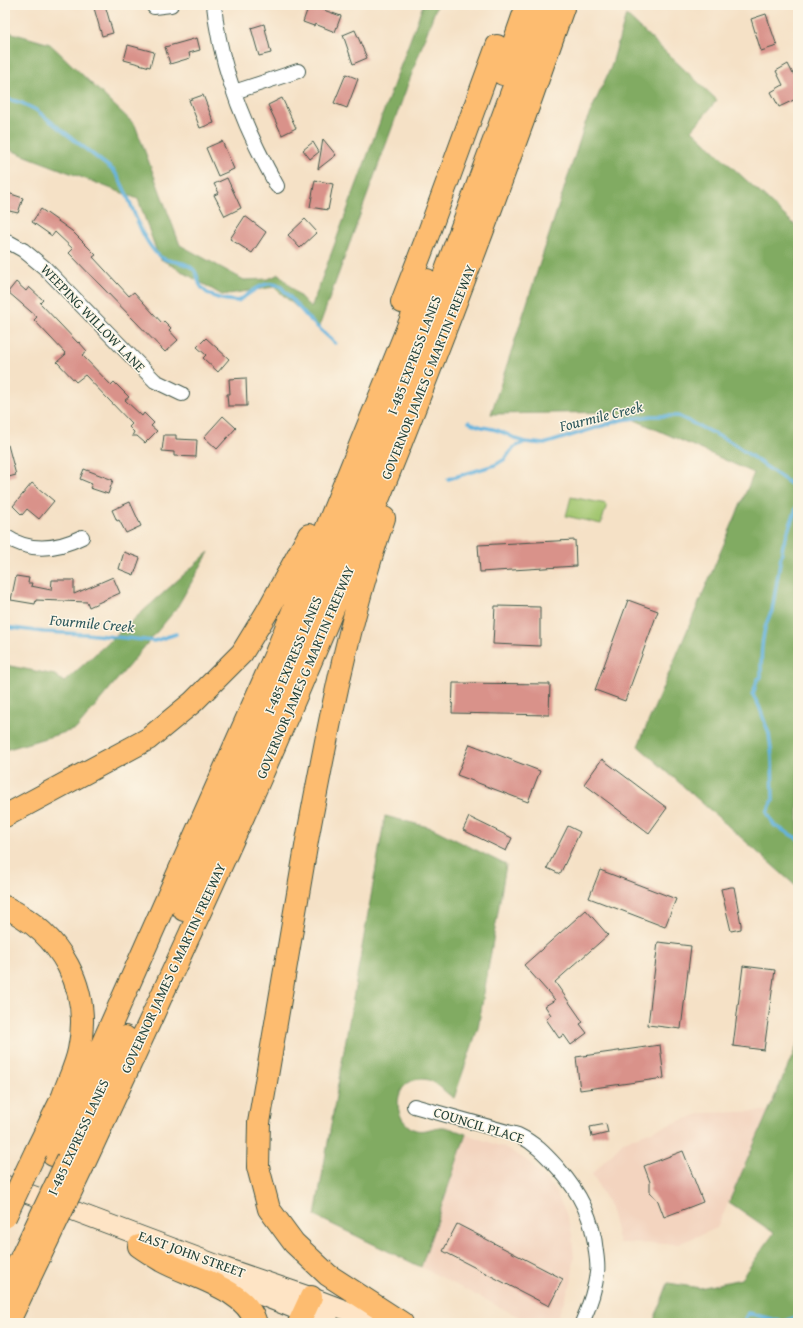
<svg xmlns="http://www.w3.org/2000/svg" width="803" height="1328" font-family="'Gentium Book Plus',serif">
	<style>
		.built { fill: #f3d4bf }
		.green { fill: #a2c670; stroke: #608252 }
		.forest { fill: #81ab62; stroke: #50744b }
		.lines { fill: none; stroke-linecap: round; stroke-linejoin: round }
		.stream { stroke: #64b3de; stroke-width: 3.5 }
		.building { fill: #d9928a }
		.minor-casing { stroke: #3f564a; stroke-width: 16 }
		.secondary-casing { stroke: #3f564a; stroke-width: 21 }
		.motorway-casing { stroke: #3f564a; stroke-width: 24 }
		.minor { stroke: #fff; stroke-width: 14 }
		.secondary { stroke: #fee4c5; stroke-width: 19 }
		.motorway { stroke: #fdbc6f; stroke-width: 22 }
		.motorway-bridge-casing { stroke: #3f564a; stroke-width: 24; stroke-linecap: butt }
		.motorway-bridge { stroke: #fdbc6f; stroke-width: 22 }
		.labels { text-anchor: middle; dominant-baseline: central; stroke-width: 3; stroke-linejoin: round; paint-order: stroke }
		.street-label { font-size: 14px; fill: #1f3d34; stroke: #fcf5e5 }
		.water-label { font-size: 15px; font-style: italic; fill: #305a5e; stroke: #fcf5e5 }
	</style>
	<rect width="100%" height="100%" fill="#fcf5e5"/>
	<filter id="ink" filterUnits="userSpaceOnUse"><feTurbulence type="fractalNoise" baseFrequency=".025" numOctaves="2"/><feDisplacementMap in="SourceGraphic" scale="8" xChannelSelector="R" yChannelSelector="G"/><feConvolveMatrix kernelMatrix="1 2 1 2 8 2 1 2 1" color-interpolation-filters="sRGB"/></filter>
	<filter id="wash" filterUnits="userSpaceOnUse"><feTurbulence type="fractalNoise" baseFrequency=".012" numOctaves="4" result="noise"/><feDisplacementMap in="SourceGraphic" scale="16" xChannelSelector="R" yChannelSelector="G"/><feGaussianBlur stdDeviation="0.9" result="paint"/><feColorMatrix in="noise" values="0 0 0 0 0 0 0 0 0 0 0 0 0 0 0 0 0 1.4 0 .05"/><feComposite in="paint" operator="in"/></filter>
	<g filter="url(#wash)">
		<rect width="100%" height="100%" fill="#f5e1c6"/>
		<!-- built -->
		<path class="built" d="M769,1111L717,1228L678,1244L619,1243L610,1207L592,1174L624,1141L702,1113Z
			M466,1134L508,1149L529,1162L554,1189L565,1211L572,1234L574,1259L571,1283L555,1323H531L421,1267Z"/>
		<!-- green -->
		<path class="green" d="M571,497L607,504L601,524L566,516Z"/>
		<!-- forest -->
		<path class="forest" d="M423,5H437L319,327L274,287L222,295L159,258L138,199L5,148V31L50,44L135,125L180,245L244,280L268,279L279,274L311,308Z
			M626,15L717,100L692,130L798,228V888L638,746L754,473L617,412L491,414L585,124L611,67Z
			M209,552L176,609L76,729L5,750V665L55,675L64,682Z
			M385,816L432,828L506,865L478,1028L454,1098C443,1092 435,1078 421,1079C393,1080 391,1118 413,1129C422,1133 431,1128 440,1127C447,1126 459,1132 466,1134L421,1267L315,1216Z
			M798,1043V1323H653L668,1283L700,1288L741,1279L774,1233L729,1202Z"/>
		<g class="lines">
			<!-- stream -->
			<path class="stream" d="M5,98L22,103L36,110L114,171C132,195 134,227 155,252C165,265 182,258 193,269C198,273 197,280 200,285C207,298 225,300 238,301C252,293 265,277 281,287L310,320L335,343
				M469,422C481,429 492,427 504,433C511,436 517,440 525,442
				M448,479L495,465L505,459L513,448L525,442L544,444L621,420L651,416H678L731,442L798,489
				M798,503L783,545L772,611C761,630 761,655 761,677L757,680L753,695L759,706L769,734L772,757L773,800L767,812L774,825L798,839
				M5,627L44,632L86,634L154,641L176,634
				M743,1323L748,1313L783,1322L798,1316"/>
		</g>
		<g id="blocks">
			<!-- building -->
			<path class="building" d="M105,5L113,33L102,36L94,8Z
				M309,5L341,16L335,32L315,24L314,26L303,22Z
				M766,14L777,46L761,51L751,19Z
				M264,24L271,53L259,56L251,28Z
				M355,30L367,58L353,64L343,35Z
				M197,38L200,50L189,53L190,58L170,64L165,47Z
				M128,45L154,52L150,67L124,60Z
				M788,64L793,74L798,72V98L779,107L771,92L783,85L776,71Z
				M346,74L358,79L347,108L334,103Z
				M203,95L214,123L200,128L189,100Z
				M282,98L296,128L282,135L268,105Z
				M323,139L336,155L318,169Z
				M222,141L234,169L218,176L206,148Z
				M313,142L319,152L310,159L303,150Z
				M227,178L241,208L225,216L214,195L219,193L214,184Z
				M315,180L333,184L328,210L310,207Z
				M5,192L23,198L18,213L5,210Z
				M41,209L72,231L96,255L93,257L129,296L134,292L162,323L164,321L171,328L169,330L178,340L165,352L69,253L73,249L55,232L52,236L32,222Z
				M245,216L266,232L252,253L230,239Z
				M305,219L317,232L300,248L288,235Z
				M16,282L26,291L29,287L43,300L40,303L78,343L79,342L87,351L82,355L111,385L114,382L129,397L125,400L142,416L144,413L154,423L151,426L157,431L145,443L137,436H132L134,432L129,427L132,424L85,375L76,382L57,362L66,354L34,320L37,317L8,292Z
				M206,338L229,359L218,372L203,358L206,355L197,347Z
				M246,378L247,406H228L227,394H230L229,379Z
				M223,416L236,428L217,449L204,437Z
				M164,435H176V439L197,440L196,457L174,456V452L162,451Z
				M5,445H8L16,475L5,478Z
				M84,469L113,480L108,494L90,488L92,484L80,479Z
				M32,483L54,501L39,519L27,509L22,515L13,506Z
				M130,502L141,526L126,533L119,520L117,521L112,510Z
				M575,540L576,566L480,572L478,545Z
				M124,552L140,558L134,575L119,569Z
				M16,576L29,578L28,583H32L31,586L51,590L52,580H74V594L113,577L120,593L89,607L87,602L36,600L35,604L11,600Z
				M628,600L658,611L625,701L595,690Z
				M495,606L540,607V646L493,644Z
				M453,683L550,684L549,715L452,713Z
				M470,744L540,771L528,802L457,775Z
				M602,759L667,808L649,833L584,784Z
				M469,817L512,838L506,851L463,830Z
				M568,826L580,832L560,874L547,868Z
				M600,870L676,899L665,927L589,898Z
				M731,887H734L741,924V929L731,931L721,889Z
				M586,910L608,935L555,982L583,1022L580,1024L587,1033L571,1045L564,1035L559,1038L546,1019L551,1015L545,1006L555,1000L524,965Z
				M658,942L691,946L681,1029L648,1025Z
				M743,966L775,970L764,1050L733,1046Z
				M660,1045L664,1078L580,1090L576,1057Z
				M606,1124L608,1133L592,1137L590,1127Z
				M683,1151L703,1202L664,1217L658,1201L650,1192V1182L644,1166Z
				M457,1224L563,1279L549,1306L443,1251Z"/>
		</g>
	</g>
	<g filter="url(#ink)">
		<use href="#blocks" fill-opacity="0" stroke="#3f564a" stroke-width="1"/>
		<g class="lines">
			<defs>
				<path id="minor" d="M214,5C220,69 246,131 277,186
					M154,7L171,5
					M234,92L298,71
					M5,240L23,250L45,268L155,381L182,394
					M5,536C30,553 56,550 82,537
					M414,1106L518,1135C535,1143 545,1154 558,1168C580,1193 593,1218 596,1252C597,1259 598,1267 597,1273C595,1291 589,1307 582,1323"/>
				<path id="secondary" d="M5,1185L226,1268L311,1297L379,1323
					M220,1279L330,1323"/>
				<path id="motorway" d="M503,74L527,5
					M402,302L429,232L497,46
					M384,518C348,621 328,728 308,835C291,931 275,1027 259,1123L258,1167L269,1209L294,1243L328,1275L402,1323
					M5,816L148,739L193,702L242,653L267,612L309,535
					M5,907C61,934 92,988 79,1050C76,1066 67,1083 62,1099
					M184,910L342,539L404,384L544,5
					M36,1151L68,1086
					M53,1155L276,653L427,280
					M68,1159L125,1037
					M83,1166C142,1038 202,910 259,781C371,527 473,267 564,5
					M139,1246C146,1251 154,1256 162,1261C191,1277 245,1288 256,1323
					M5,1290L22,1256
					M8,1323L39,1258
					M299,1323L311,1297"/>
			</defs>
			<!-- minor casing -->
			<use href="#minor" class="minor-casing"/>
			<!-- secondary casing -->
			<use href="#secondary" class="secondary-casing"/>
			<!-- motorway casing -->
			<use href="#motorway" class="motorway-casing"/>
			<!-- minor -->
			<use href="#minor" class="minor"/>
			<!-- secondary -->
			<use href="#secondary" class="secondary"/>
			<!-- motorway -->
			<use href="#motorway" class="motorway"/>
			<defs>
				<path id="motorway-bridge" d="M5,1217L36,1151
					M22,1256L68,1159
					M39,1258L83,1166"/>
			</defs>
			<!-- motorway-bridge casing -->
			<use href="#motorway-bridge" class="motorway-bridge-casing"/>
			<!-- motorway-bridge -->
			<use href="#motorway-bridge" class="motorway-bridge"/>
		</g>
	</g>
	<g class="labels">
		<!-- street labels -->
		<g class="street-label">
			<text transform="translate(93 318) rotate(46)">WEEPING WILLOW LANE</text>
			<text transform="translate(414 355) rotate(-69)">I-485 EXPRESS LANES</text>
			<text transform="translate(428 372) rotate(-68)">GOVERNOR JAMES G MARTIN FREEWAY</text>
			<text transform="translate(293 655) rotate(-67)">I-485 EXPRESS LANES</text>
			<text transform="translate(305 672) rotate(-67)">GOVERNOR JAMES G MARTIN FREEWAY</text>
			<text transform="translate(173 968) rotate(-65)">GOVERNOR JAMES G MARTIN FREEWAY</text>
			<text transform="translate(479 1125) rotate(17)">COUNCIL PLACE</text>
			<text transform="translate(78 1137) rotate(-65)">I-485 EXPRESS LANES</text>
			<text transform="translate(192 1254) rotate(20)">EAST JOHN STREET</text>
		</g>
		<!-- water labels -->
		<g class="water-label">
			<text transform="translate(601 416) rotate(-14)">Fourmile Creek</text>
			<text transform="translate(92 623) rotate(5)">Fourmile Creek</text>
		</g>
	</g>
	<!-- margin -->
	<rect width="803" height="1328" fill="none" stroke="#fcf5e5" stroke-width="20"/>
</svg>
